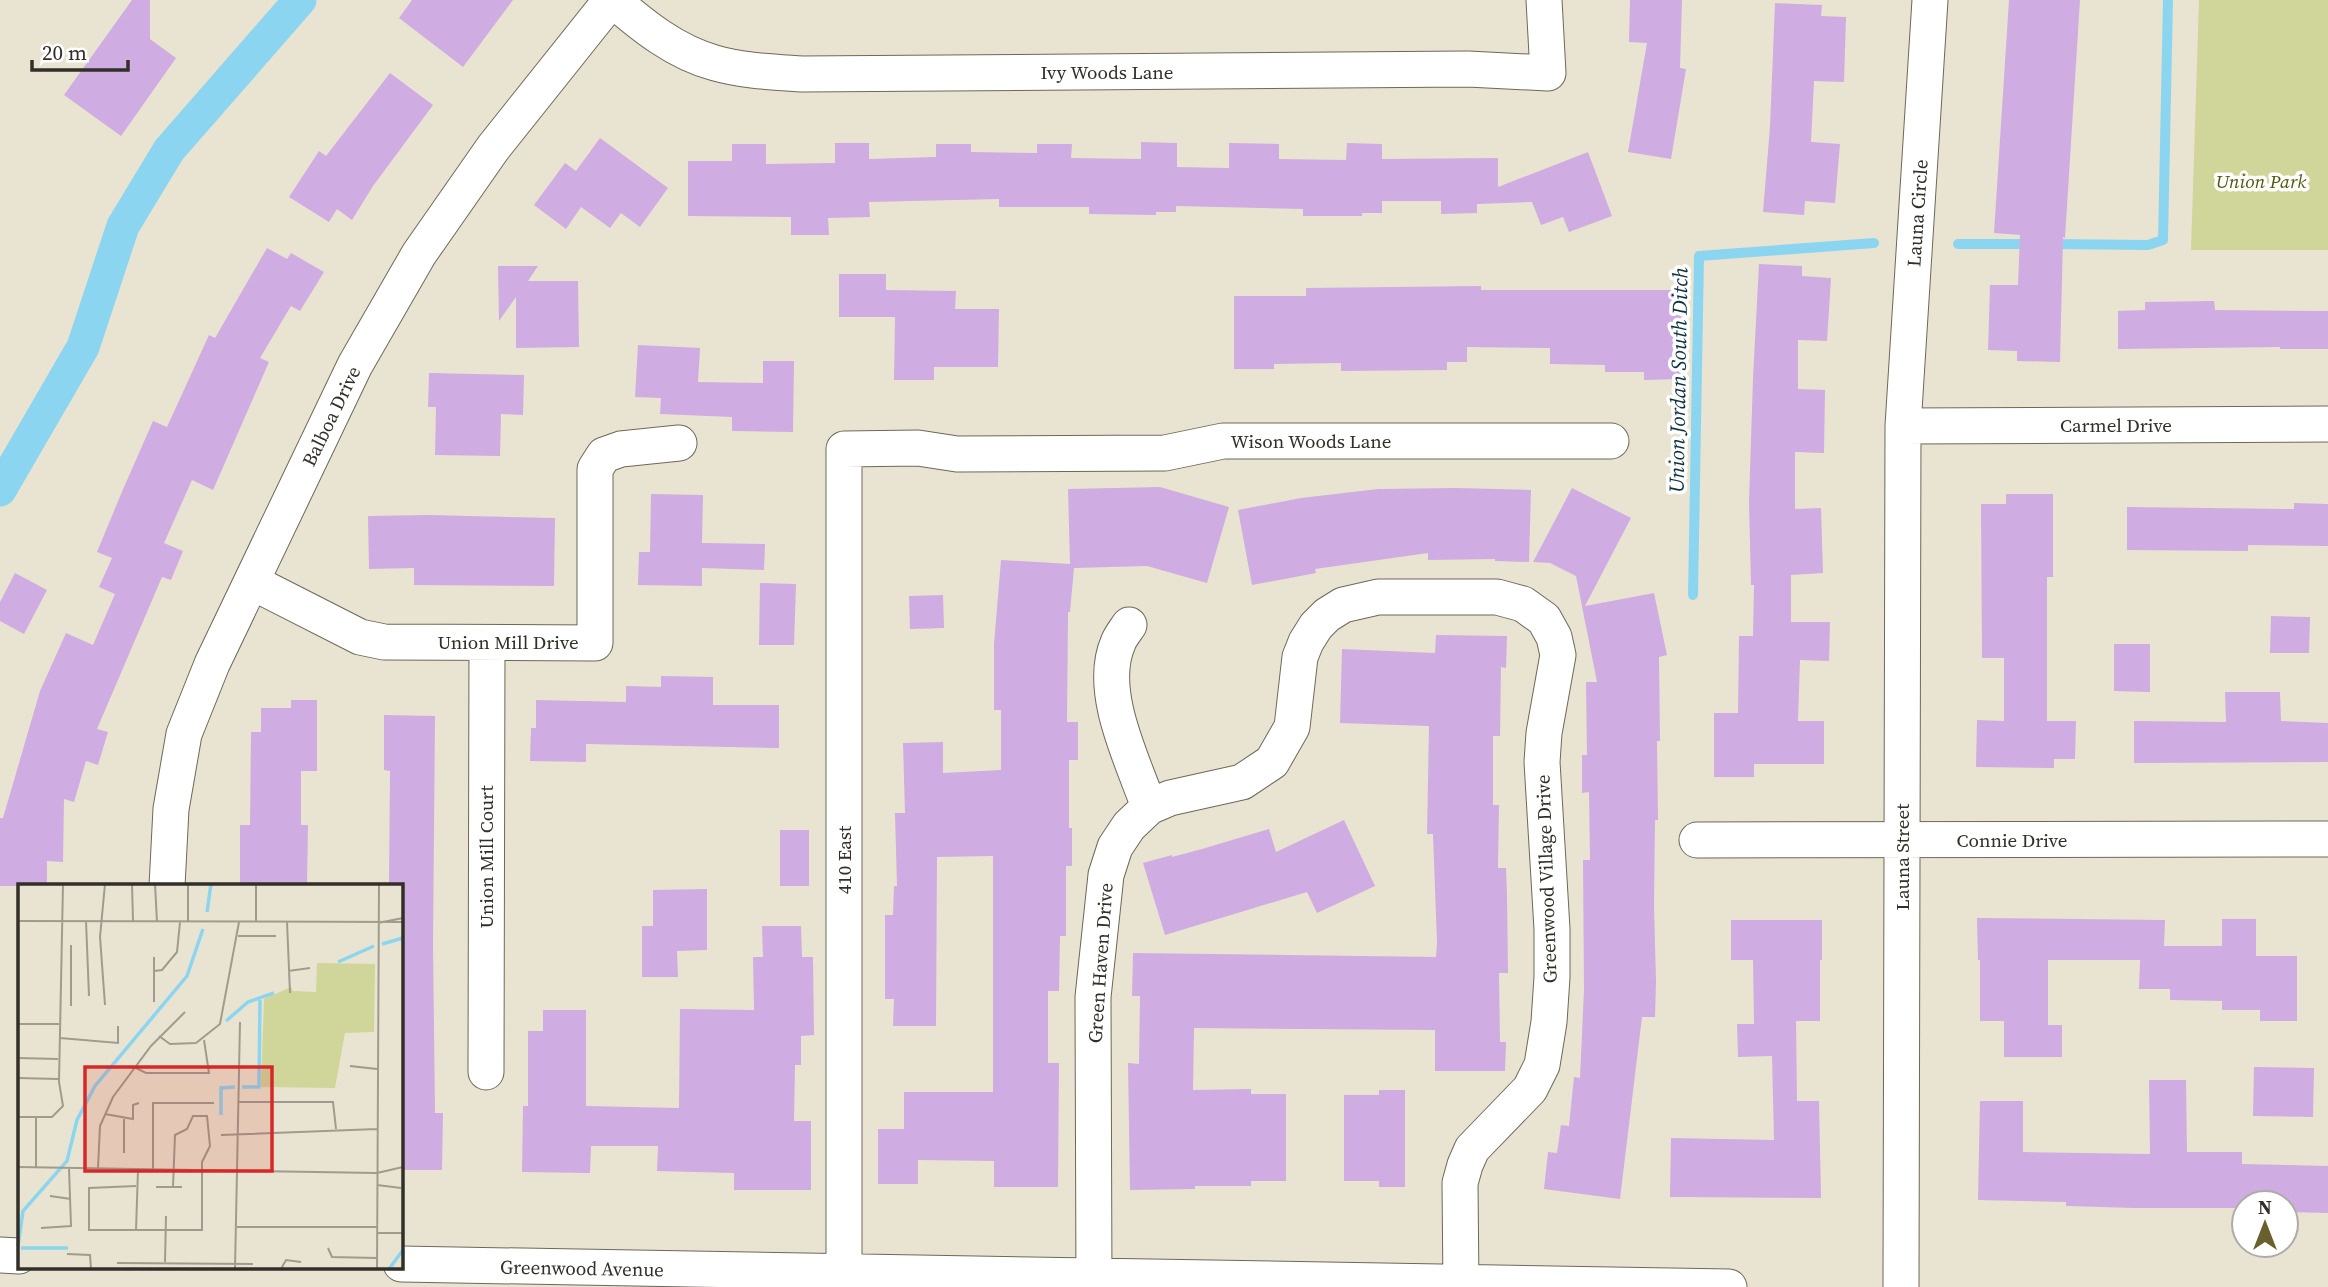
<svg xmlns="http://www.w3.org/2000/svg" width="2328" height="1287" font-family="'Source Serif 4',serif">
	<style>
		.green { fill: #d0d599 }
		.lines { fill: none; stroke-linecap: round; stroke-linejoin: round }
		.stream { stroke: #8cd5f0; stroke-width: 10 }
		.canal { stroke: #8cd5f0; stroke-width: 33 }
		.building { fill: #cface1 }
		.minor-casing { stroke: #6d6858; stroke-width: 37 }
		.minor { stroke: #fff; stroke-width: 35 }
		.labels { text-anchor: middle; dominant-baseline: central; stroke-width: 7; stroke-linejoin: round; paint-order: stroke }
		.street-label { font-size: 19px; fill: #312f28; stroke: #fff }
		.park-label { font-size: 19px; font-style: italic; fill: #545710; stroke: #fff }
		.water-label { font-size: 21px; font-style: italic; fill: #0e313d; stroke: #fff }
		.inset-river { fill: none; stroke: #8cd5f0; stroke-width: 3.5 }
		.inset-road { fill: none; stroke: #9f9c8d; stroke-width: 2 }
		.view { fill: #d62828; fill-opacity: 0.15; stroke: #d62828; stroke-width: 3.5 }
		.inset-edge { fill: none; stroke: #312f28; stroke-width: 3.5 }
	</style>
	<rect width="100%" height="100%" fill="#e9e4d1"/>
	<!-- green -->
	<path class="green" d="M2199,0H2328V250H2191Z"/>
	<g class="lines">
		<!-- stream -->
		<path class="stream" d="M1958,244H2033
			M2051,244L2148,245L2163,240L2168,0
			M1693,595L1699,256L1874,243"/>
		<!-- canal -->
		<path class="canal" d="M0,490L83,347L123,226L169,150L300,0"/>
	</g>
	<!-- building -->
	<path class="building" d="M132,0H150V39L176,58L121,136L64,95Z
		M412,0H513L463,67L399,18Z
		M1630,0H1682L1680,68L1686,69L1671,159L1628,152L1647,43L1629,42Z
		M2009,0H2080L2065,238L2063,237L2060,362L2017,361V351L1988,350L1990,285H2018L2020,235L1994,233Z
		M1775,3L1822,5L1821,16L1846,17L1844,82L1814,81L1811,142L1840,144L1835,203L1805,201L1804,215L1763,212L1770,127Z
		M390,73L433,105L373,186L352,220L337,209L329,222L289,197L319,151L326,156Z
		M600,138L668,188L640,227L621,213L610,228L581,207L566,229L534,205L565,163L576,171Z
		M1141,142L1177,143V167L1229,168V143L1279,144V159L1346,160L1347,143L1382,144V159L1498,158V187L1588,152L1612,216L1569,232L1563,217L1541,225L1532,202L1477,204V213L1441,214V201H1382V213H1362V216H1303V209L1176,206V212H1156V215L1089,214V207H999V199L869,202L870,217L828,218L829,235H791V217L688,216V161H732V144H766V164L835,163V143H869V159L936,157V144H971V152L1037,153V144H1072L1071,158L1141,159Z
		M267,248L287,259L291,253L324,272L300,311L291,306L260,358L269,362L213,490L192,480L164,543L183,551L171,580L162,577L97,729L108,732L98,765L86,761L74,802L64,799L63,862L47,861V886H0V818H3L40,691L66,633L93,645L115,594L99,587L112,558L97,552L121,494L153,421L167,427L209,335L215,338Z
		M1759,264L1802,266V276L1831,278L1827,341L1798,340V389L1825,390L1824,453L1795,452V509L1821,508L1823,573L1791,575V622H1830L1829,661L1800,660L1798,721H1824V764H1754V777H1714V713H1738L1739,636H1753L1754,585H1751L1749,502L1753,378Z
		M498,266H538L528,281H578L579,347L516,348V297L499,321Z
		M839,274H886V290L956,291L955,309H999L998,367H934V380H894L895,317H839Z
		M1481,286V290H1681V379L1644,380V372H1605V365L1550,364V348L1467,347V362H1447V370L1341,371V363L1274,364V369H1234V296H1306V288Z
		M2214,301L2215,310L2328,311V349H2280V347L2118,349V311L2145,310V302Z
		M638,345L700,348L698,382L763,383V361H794L793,432L732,431V417L660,414L661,398L635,397Z
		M429,373L524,375L523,415L501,414L500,456L435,455L436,407H428Z
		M1160,487L1229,507L1207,583L1147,566L1074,568L1070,612H1068L1067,722H1078V760H1069V828H1072V866H1066V936H1060L1059,991H1048V1063H1059L1058,1187H994V1161L918,1160V1184H878V1129H904V1092H993V856L937,857L936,1026H893L894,999H885V915H893L894,886H897L895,813H905L903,743L943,742V773L1001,770V710H994V644L1001,560L1070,564L1068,489Z
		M1457,488L1531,490L1529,562L1495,561V559L1428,560V553L1315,569L1316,573L1252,585L1238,510L1301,498L1378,489Z
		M1572,488L1631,518L1585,606L1654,593L1667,655L1659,657L1660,741H1657L1658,820H1655L1654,906L1656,982L1655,1017H1642L1620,1199L1544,1189L1548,1152L1557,1153L1561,1125L1569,1126L1574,1077L1580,1078L1584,990L1583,860H1590L1589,792L1582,793V755H1587L1586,682H1597L1576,576L1550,563L1533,562Z
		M651,494L703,495L702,543L765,544L764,570L702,568V586L638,585L639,552H650Z
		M2006,494H2053V577H2047V721H2076L2075,759H2054V768L1976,767L1977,720L2004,721V658H1982L1981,504H2006Z
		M2294,503L2328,504V546L2248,545V551L2127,550V507L2294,509Z
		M429,515L555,518L554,586L414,585V568L369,569L368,516Z
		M15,573L47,590L24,634L0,621V602Z
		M760,583L796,584L794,645H759Z
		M943,595L944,628L910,629L909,596Z
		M2271,616L2310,617L2309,653H2270Z
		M1436,635L1507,636L1506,668L1501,667L1500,736H1493V805H1499L1498,868H1506L1507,896L1508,973H1499L1500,1042H1506L1505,1071H1435V1030L1194,1028L1193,1090L1251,1089V1094H1286V1181H1251V1186H1195V1189L1130,1190L1128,1063L1139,1064L1140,996H1132L1133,953L1436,957L1437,943L1433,834H1427L1429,726L1340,723L1342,649L1435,653Z
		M2114,644H2150V692L2114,691Z
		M661,676L713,677V705H779V748L586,744V762L530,761L531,728H536V700L626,702V686L661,687Z
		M2225,692H2280L2281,721L2328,723V762L2134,763V721L2226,722Z
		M291,700H317V771H301V825H308L307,885H240V825H250L251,732H261V708H291Z
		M384,715L435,716L433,944L435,1113H443L442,1170H401V885H389L390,771L384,770Z
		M1344,820L1375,886L1317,913L1307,892L1165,935L1143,863L1172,855V857L1202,849L1269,829L1276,852Z
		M780,830H809V886H780Z
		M707,889V950L677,951L678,977H642V926H653V890Z
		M1977,918L2165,920L2164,946H2222V919H2256V956H2297V1021H2260V1010H2222V1001L2170,1000V989H2139L2140,960H2048V1025H2062V1057H2004V1021H1980V960H1978Z
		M1731,920H1822V960H1820V1021H1796L1797,1101H1819L1821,1198L1670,1197L1671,1138L1774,1140L1772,1056L1738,1057L1737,1024H1754L1753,960H1731Z
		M762,926H801L802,957H813L814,1035L801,1036V1065H795L794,1121H811V1190H734V1173L657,1171L658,1146H591L590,1173L522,1172L523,1106H528V1031H543V1010H586V1106L679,1108L680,1009L754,1010L753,957H763Z
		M2254,1067L2314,1068L2313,1117L2253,1116Z
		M2149,1080H2186L2187,1152H2242V1164L2328,1166V1213L2286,1212V1203H2244V1208H2135L2066,1206V1202L1978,1200L1980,1101H2023V1152L2150,1154Z
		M1379,1090H1405V1187H1379V1181H1344V1095H1379Z"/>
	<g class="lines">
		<defs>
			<path id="minor" d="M613,0C643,26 675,52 715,63C743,71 773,72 802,74L1468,69L1548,73L1544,0
				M1903,426L2328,424
				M252,582L360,637L384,642L595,643V469L604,455L621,449L679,443
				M1129,625C1125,631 1120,637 1118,643C1097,691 1133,761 1149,807
				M1697,840L2328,839
				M167,886L171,809L184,734L212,664L355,365L419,254L493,148L611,0
				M486,1072L487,643
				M0,1255L19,1256
				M401,1264L1729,1287
				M844,1272V449L918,448L957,454L1165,453L1223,441H1611
				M1094,1287L1093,997L1106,875L1115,847L1129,826L1149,807L1170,798L1242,782L1272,762L1292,727L1300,657L1306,642L1316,626L1327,615L1343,605L1378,597H1497L1523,604L1544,619L1554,637L1558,655L1544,733L1542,762L1552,929V977L1549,1022L1542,1065L1530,1089L1472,1149L1465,1165L1460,1183L1461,1287
				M1901,1287L1903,426L1930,0"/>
		</defs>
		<!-- minor casing -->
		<use href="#minor" class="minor-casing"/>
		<!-- minor -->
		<use href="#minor" class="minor"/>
	</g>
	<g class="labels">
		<!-- street labels -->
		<g class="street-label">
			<text x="1107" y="72">Ivy Woods Lane</text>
			<text transform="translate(1917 213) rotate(-86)">Launa Circle</text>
			<text transform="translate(331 416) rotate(-64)">Balboa Drive</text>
			<text x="2116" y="425">Carmel Drive</text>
			<text x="1311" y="441">Wison Woods Lane</text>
			<text x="508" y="642">Union Mill Drive</text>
			<text x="2012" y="840">Connie Drive</text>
			<text transform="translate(486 857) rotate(-90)">Union Mill Court</text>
			<text transform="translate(1902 857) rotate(-90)">Launa Street</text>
			<text transform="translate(844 860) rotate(-90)">410 East</text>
			<text transform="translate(1546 879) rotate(-92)">Greenwood Village Drive</text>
			<text transform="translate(1100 963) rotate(-86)">Green Haven Drive</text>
			<text transform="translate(582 1268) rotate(1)">Greenwood Avenue</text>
		</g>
		<!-- park labels -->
		<g class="park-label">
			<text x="2261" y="181">Union Park</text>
		</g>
		<!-- water labels -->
		<g class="water-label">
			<text transform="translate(1678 380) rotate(-89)">Union Jordan South Ditch</text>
		</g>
	</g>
	<!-- overview -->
	<g transform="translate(18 884)">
		<rect width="385" height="385" fill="#e9e4d1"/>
		<path d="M299,79L357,80L356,148L327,149L317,204L243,203L246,115L273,103L275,107L298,108Z" fill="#d0d599"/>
		<path class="inset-river" d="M189,28L193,0M364,60L385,54M320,78L356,62M208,137L230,118L256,109M224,203H241L242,116M203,231V204L217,203M0,362L5,327L49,277L59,236L77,202L169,92L185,45M3,364H50M371,385L385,366"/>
		<path class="inset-road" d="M87,0L82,53L87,121M114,0L115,37M137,0L139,38M0,37L385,38M68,37L71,112M170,37V0M238,38V0M269,38L272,109M360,39L385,34M220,52H258M136,73V118M136,87L144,86L159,68L162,38M270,87L292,84M53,122V61M0,140H41M141,152L152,160L178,159L202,140L221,38M42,154L100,159V142M0,174L40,175M332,182L359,185M116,183L128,189H191L186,156M0,194L40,195M220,218H315L318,245M87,230L115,235V221L121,219M0,233H34L45,222L41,198L45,0M18,233V283M203,251L359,245M106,269V235M0,283L359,289L385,283M80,284L82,242L95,213L133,162L167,128M135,286V219H196M359,301L383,304M118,302L71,304V346H184V278L192,262L189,232H175L169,245L157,251L155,303M138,303H164M32,312L53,315M219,343H359M23,344L53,342L51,284M118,346L120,286M359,349H385M310,364L314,373L359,374M49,370L72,371L73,385M147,378L148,332M99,379L235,380M217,385L222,138M263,385L268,376L283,378M359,385L361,0"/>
		<path class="view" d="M67,183H254V287H67Z"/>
		<rect width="385" height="385" class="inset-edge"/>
	</g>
	<!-- north arrow -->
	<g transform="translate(2265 1224)"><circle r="33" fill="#ffffff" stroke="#adaca9" stroke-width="2"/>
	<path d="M0-5L12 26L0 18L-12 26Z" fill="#68602d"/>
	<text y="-10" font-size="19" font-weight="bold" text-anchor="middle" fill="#312f28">N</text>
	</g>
	<!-- scale -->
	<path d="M32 60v10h96v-10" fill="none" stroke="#312f28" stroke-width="3.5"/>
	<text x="42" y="60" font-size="21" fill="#312f28" stroke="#ffffff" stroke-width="5" paint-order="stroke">20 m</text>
</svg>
